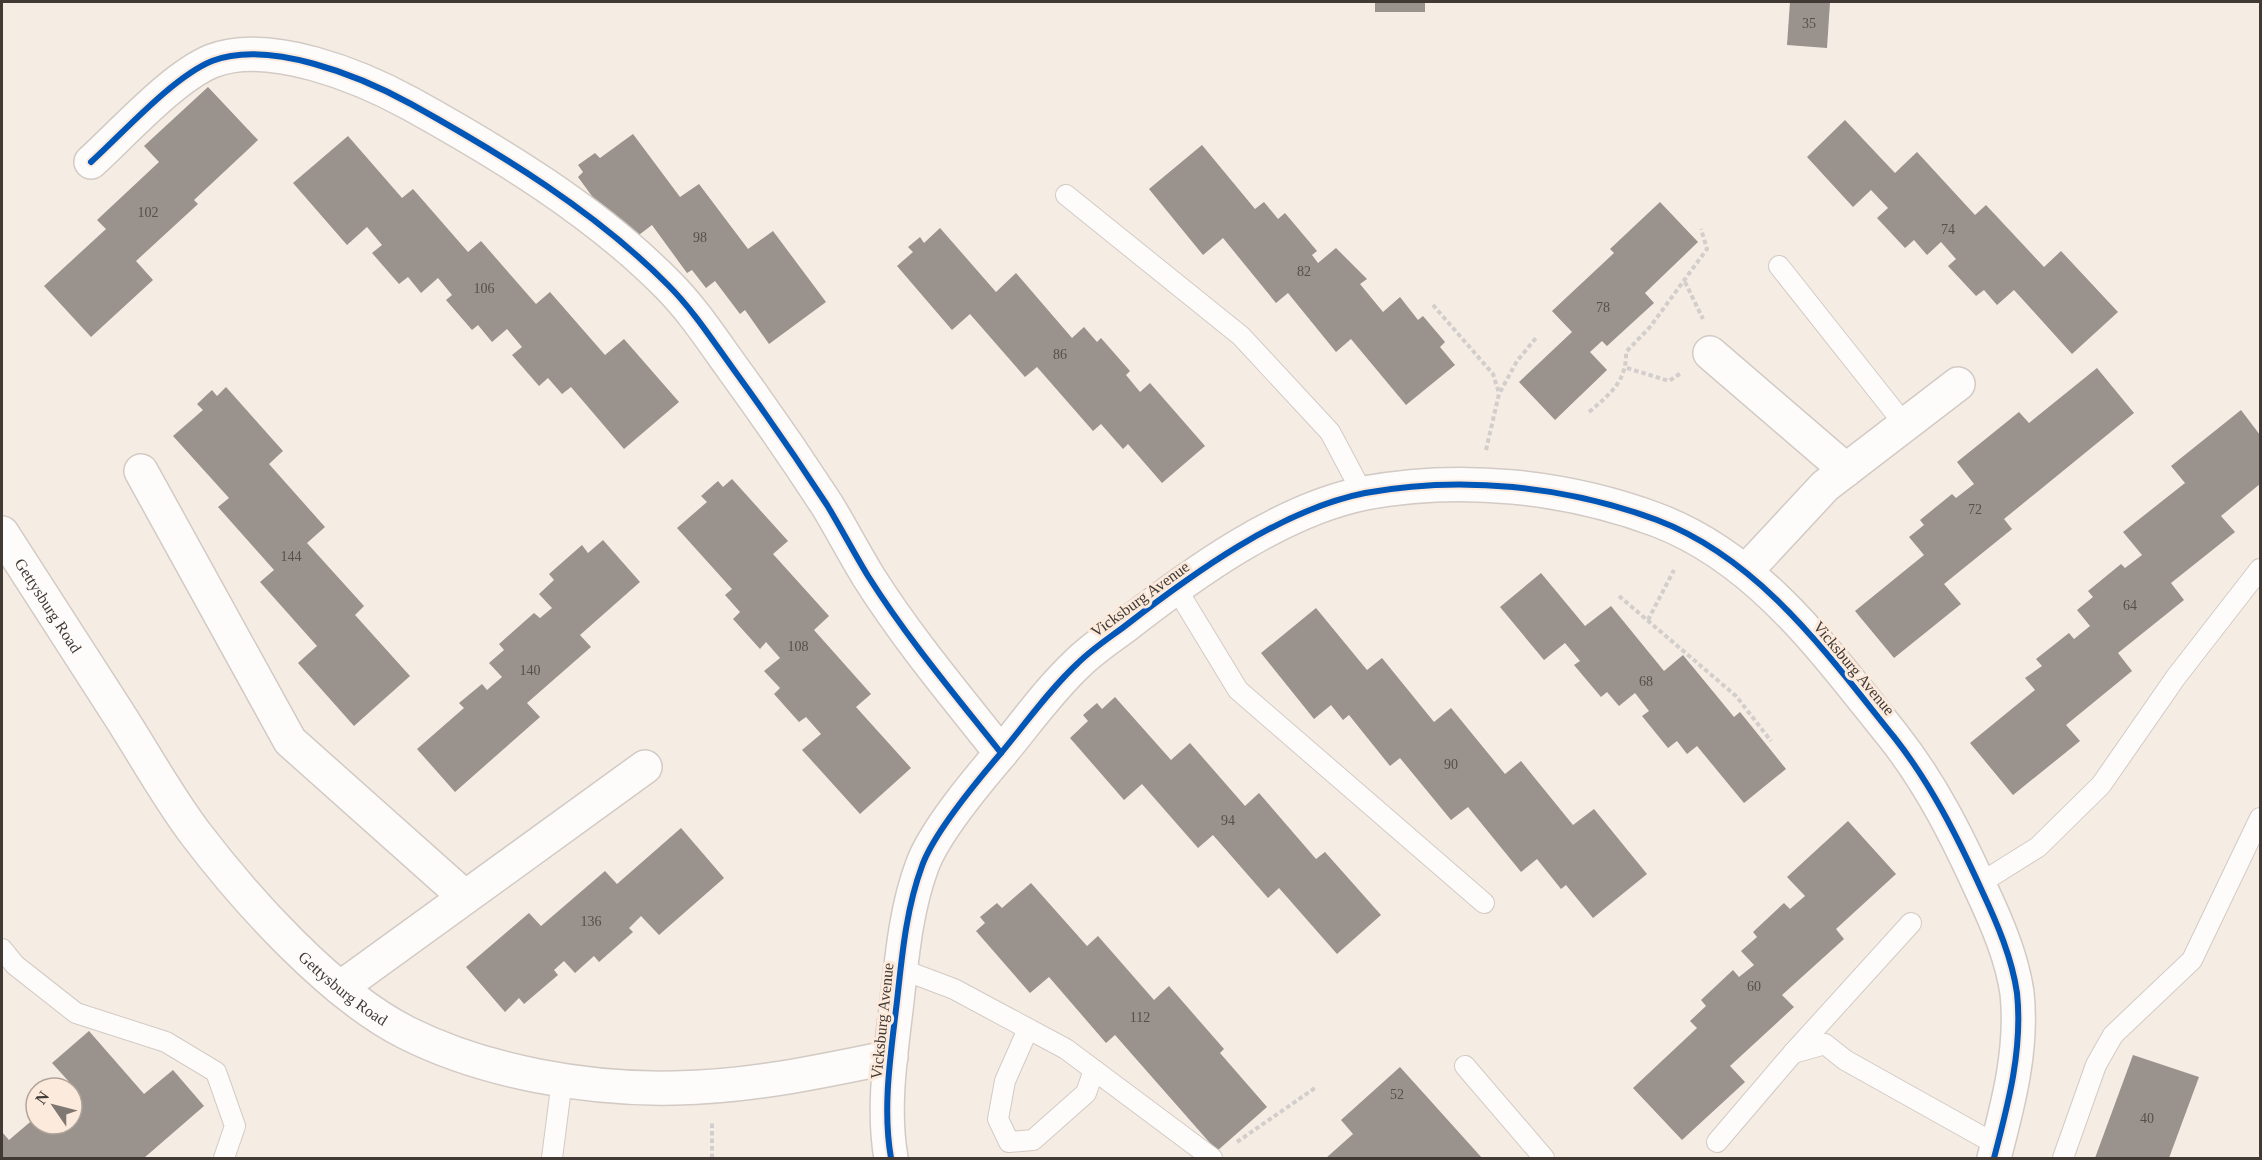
<svg xmlns="http://www.w3.org/2000/svg" width="2262" height="1160" viewBox="0 0 2262 1160" font-family="Georgia,serif">
  <rect width="100%" height="100%" fill="#f5ece4"/>
  <g fill="#99928d">
    <rect x="1375" y="2" width="50" height="10"/>
    <polygon points="1790,2 1830,2 1827,48 1787,45"/>
    <polygon points="208,87 258,140 194,200 198,204 136,261 153,280 91,337 44,286 106,229 97,220 159,162 144,146"/>
    <polygon points="1845,120 1895,173 1917,152 1975,215 1986,205 2044,267 2061,251 2118,312 2072,354 2014,290 1997,305 1984,290 1976,296 1948,266 1956,259 1941,242 1927,255 1914,240 1905,248 1877,218 1888,208 1871,190 1853,207 1807,157"/>
    <polygon points="633,134 680,197 699,184 748,249 773,231 826,302 769,344 745,310 740,314 715,281 706,288 692,270 687,273 652,225 627,244 578,177 583,172 578,165 595,153 600,158"/>
    <polygon points="348,136 402,198 413,189 468,252 481,241 536,304 550,292 605,355 624,339 679,402 624,449 571,387 562,394 548,378 539,386 512,355 522,347 507,329 492,342 478,325 472,330 446,300 452,295 438,278 421,293 408,277 399,284 372,253 382,245 367,227 347,245 293,183"/>
    <polygon points="1202,145 1255,209 1264,202 1278,219 1285,213 1317,251 1312,255 1318,263 1336,248 1367,279 1360,284 1383,312 1400,297 1418,320 1423,316 1445,342 1440,347 1455,365 1406,405 1351,339 1336,352 1288,293 1276,303 1223,238 1203,255 1149,189"/>
    <polygon points="1660,202 1698,242 1645,293 1654,303 1607,346 1602,341 1590,352 1607,370 1555,420 1519,382 1572,332 1552,311 1614,253 1610,249"/>
    <polygon points="940,228 996,292 1016,273 1072,338 1084,327 1097,342 1101,338 1130,371 1126,375 1140,392 1150,383 1205,446 1162,483 1128,444 1123,449 1101,424 1093,431 1037,367 1025,377 970,314 952,330 897,266 913,252 908,247 920,237 924,243"/>
    <polygon points="2097,368 2134,413 2004,519 2012,529 1944,584 1961,604 1894,658 1855,611 1924,555 1909,537 1924,525 1920,520 1952,494 1956,498 1974,484 1957,462 2019,412 2029,423"/>
    <polygon points="226,387 283,451 269,464 325,527 307,543 364,606 355,615 410,676 354,726 298,663 317,646 260,582 274,570 218,507 229,498 173,436 203,410 197,404 212,390 217,396"/>
    <polygon points="2241,410 2260,435 2260,484 2221,516 2235,532 2171,583 2184,600 2118,653 2132,671 2066,725 2080,741 2013,795 1970,743 2035,690 2025,678 2042,666 2036,659 2069,633 2074,639 2090,626 2077,610 2093,597 2088,591 2121,564 2125,568 2142,555 2123,532 2185,483 2171,466"/>
    <polygon points="732,479 788,541 773,554 829,616 814,630 871,694 856,707 911,768 860,814 802,750 821,734 806,717 799,722 774,694 780,688 764,671 780,658 766,642 760,649 733,619 740,612 725,595 732,589 677,528 707,502 701,496 718,481 723,487"/>
    <polygon points="603,540 640,582 580,635 591,647 527,703 540,717 455,792 417,749 464,708 459,703 482,684 487,690 502,677 489,663 504,650 499,644 534,613 540,618 552,608 539,594 554,580 549,574 582,545 588,553"/>
    <polygon points="1541,573 1585,626 1611,606 1664,671 1683,655 1734,717 1740,712 1786,769 1744,803 1697,746 1687,754 1677,741 1668,748 1642,716 1649,711 1635,693 1619,706 1607,692 1601,697 1574,665 1580,661 1565,643 1544,660 1500,607"/>
    <polygon points="1316,608 1367,670 1382,658 1434,722 1451,708 1505,774 1521,761 1573,825 1594,809 1647,874 1593,918 1566,885 1561,889 1537,859 1521,872 1468,807 1451,820 1400,758 1390,766 1349,715 1343,720 1331,705 1314,719 1261,653"/>
    <polygon points="1115,697 1171,760 1190,743 1245,806 1259,793 1316,859 1325,852 1381,915 1337,954 1279,888 1268,898 1213,835 1198,848 1142,784 1124,800 1070,738 1088,721 1083,715 1097,703 1102,709"/>
    <polygon points="1848,821 1896,874 1836,929 1844,939 1782,995 1794,1007 1730,1066 1745,1082 1682,1140 1633,1088 1697,1028 1690,1021 1706,1006 1701,1000 1733,970 1739,977 1754,965 1741,951 1757,937 1753,932 1784,903 1790,909 1805,896 1787,877"/>
    <polygon points="681,828 724,878 659,935 641,916 629,928 633,932 599,962 594,956 575,973 564,961 554,970 558,975 524,1004 519,998 505,1012 466,967 529,913 541,926 605,871 617,884"/>
    <polygon points="1031,883 1087,946 1098,936 1154,1000 1169,986 1224,1049 1220,1053 1267,1107 1217,1151 1115,1035 1106,1043 1049,977 1030,993 976,931 985,923 980,917 997,903 1002,908"/>
    <polygon points="89,1031 144,1094 173,1070 204,1106 144,1158 2,1158 2,1132 9,1140 36,1117 36,1124 72,1124 72,1088 69,1088 72,1085 52,1063"/>
    <polygon points="2133,1055 2199,1077 2169,1158 2095,1158"/>
    <polygon points="1400,1067 1482,1158 1326,1158 1353,1134 1341,1120"/>
  </g>
  <g fill="none" stroke-linecap="round" stroke-linejoin="round">
    <defs>
      <g id="service">
        <polyline points="1066,195 1241,336 1330,432 1363,494"/>
        <polyline points="1779,266 1905,425"/>
        <polyline points="1176,588 1238,690 1484,903"/>
        <polyline points="1979,884 2038,847 2101,785 2176,677 2260,569"/>
        <polyline points="2,949 15,965 76,1013 166,1042 216,1072 235,1126 224,1158"/>
        <polyline points="901,969 954,989 1066,1049 1212,1158"/>
        <polyline points="1028,1029 1005,1081 998,1119 1009,1142 1033,1140 1086,1093 1094,1070"/>
        <polyline points="1793,1053 1911,923"/>
        <polyline points="1465,1066 1544,1158"/>
        <polyline points="1717,1142 1793,1053 1825,1044 1845,1060 1997,1145"/>
        <polyline points="552,1158 562,1080"/>
        <polyline points="2063,1158 2096,1065 2113,1035 2192,960 2260,818"/>
      </g>
      <g id="minor">
        <path d="M 91,162 C 124,132 173,77 212,61 C 269,39 360,76 411,104 C 501,154 595,211 668,285 C 693,310 713,341 734,370 C 766,414 797,459 827,505 C 841,528 854,553 868,576 C 907,638 955,695 1001,753"/>
        <polyline points="1710,353 1846,470"/>
        <polyline points="141,471 290,741 465,897"/>
        <path id="s1" d="M 2,533 C 39,591 77,649 114,707 C 141,748 165,793 195,833 C 246,900 331,995 407,1033 C 485,1072 588,1090 675,1088 C 748,1087 819,1072 891,1057"/>
        <polyline points="1746,571 1825,486 1958,384"/>
        <polyline points="340,988 645,767"/>
        <path d="M 891,1158 C 882,1107 891,1053 897,1001 C 902,956 906,909 922,866 C 934,832 977,781 1001,753 C 1026,723 1050,689 1078,663 C 1092,649 1109,638 1125,626 C 1192,574 1280,510 1365,493 C 1461,475 1566,486 1657,520 C 1760,559 1827,654 1894,737 C 1931,784 1957,836 1982,891 C 1997,923 2012,958 2017,993 C 2023,1049 2008,1105 1994,1158"/>
      </g>
    </defs>
    <use href="#service" stroke="#d2cac4" stroke-width="22"/>
    <use href="#minor" stroke="#d2cac4" stroke-width="36"/>
    <g stroke="#d1cecb" stroke-width="4" stroke-dasharray="4.5 3" stroke-linecap="butt">
      <polyline points="1685,282 1703,319"/>
      <polyline points="1433,305 1493,374 1499,393"/>
      <polyline points="1627,368 1669,381 1681,373"/>
      <path d="M 1589,412 C 1610,394 1627,381 1626,352 L 1650,327 L 1707,249 L 1701,229"/>
      <polyline points="1486,450 1499,394 1517,361 1536,338"/>
      <polyline points="1619,596 1736,696 1771,741"/>
      <polyline points="1648,620 1674,570"/>
      <polyline points="1237,1142 1315,1088"/>
      <polyline points="712,1158 712,1121"/>
    </g>
    <use href="#service" stroke="#fefcfb" stroke-width="20"/>
    <use href="#minor" stroke="#fefcfb" stroke-width="33"/>
    <defs>
      <g id="cycleway">
        <path d="M 91,162 C 124,132 173,77 212,61 C 269,39 360,76 411,104 C 501,154 595,211 668,285 C 693,310 713,341 734,370 C 766,414 797,459 827,505 C 841,528 854,553 868,576 C 907,638 955,695 1001,753"/>
        <path d="M 891,1158 C 882,1107 891,1053 897,1001 C 902,956 906,909 922,866 C 934,832 977,781 1001,753 C 1026,723 1050,689 1078,663 C 1092,649 1109,638 1125,626 C 1192,574 1280,510 1365,493 C 1461,475 1566,486 1657,520 C 1760,559 1827,654 1894,737 C 1931,784 1957,836 1982,891 C 1997,923 2012,958 2017,993 C 2023,1049 2008,1105 1994,1158"/>
      </g>
    </defs>
    <use href="#cycleway" stroke="#fcebdd" stroke-width="10"/>
    <use href="#cycleway" stroke="#0057b8" stroke-width="6"/>
  </g>
  <g text-anchor="middle" dominant-baseline="central" stroke-width="6" stroke-linejoin="round" paint-order="stroke">
    <g font-size="14" fill="#564f4a">
      <text x="1809" y="23">35</text>
      <text x="148" y="212">102</text>
      <text x="1948" y="229">74</text>
      <text x="700" y="237">98</text>
      <text x="1304" y="271">82</text>
      <text x="484" y="288">106</text>
      <text x="1603" y="307">78</text>
      <text x="1060" y="354">86</text>
      <text x="1975" y="509">72</text>
      <text x="291" y="556">144</text>
      <text x="2130" y="605">64</text>
      <text x="798" y="646">108</text>
      <text x="530" y="670">140</text>
      <text x="1646" y="681">68</text>
      <text x="1451" y="764">90</text>
      <text x="1228" y="820">94</text>
      <text x="591" y="921">136</text>
      <text x="1754" y="986">60</text>
      <text x="1140" y="1017">112</text>
      <text x="1397" y="1094">52</text>
      <text x="2147" y="1118">40</text>
    </g>
    <g font-size="16" fill="#403934" stroke="#fcebdd">
      <text transform="translate(1140 599) rotate(-36)">Vicksburg Avenue</text>
      <text stroke="none"><textPath href="#s1" startOffset="86">Gettysburg Road</textPath></text>
      <text transform="translate(1854 668) rotate(50)">Vicksburg Avenue</text>
      <text stroke="none"><textPath href="#s1" startOffset="572">Gettysburg Road</textPath></text>
      <text transform="translate(882 1021) rotate(-84)">Vicksburg Avenue</text>
    </g>
  </g>
  <rect width="2262" height="1160" fill="none" stroke="#403934" stroke-width="6"/>
  <g transform="translate(54 1106) rotate(305)"><circle r="28" fill="#fcebdd" stroke="#b1a499" stroke-width="1.5"/>
  <path d="M0-4.5L10 22L0 15L-10 22Z" fill="#7f7872"/>
  <text y="-9" font-size="16" font-weight="bold" text-anchor="middle" fill="#403934">N</text>
  </g>
</svg>
